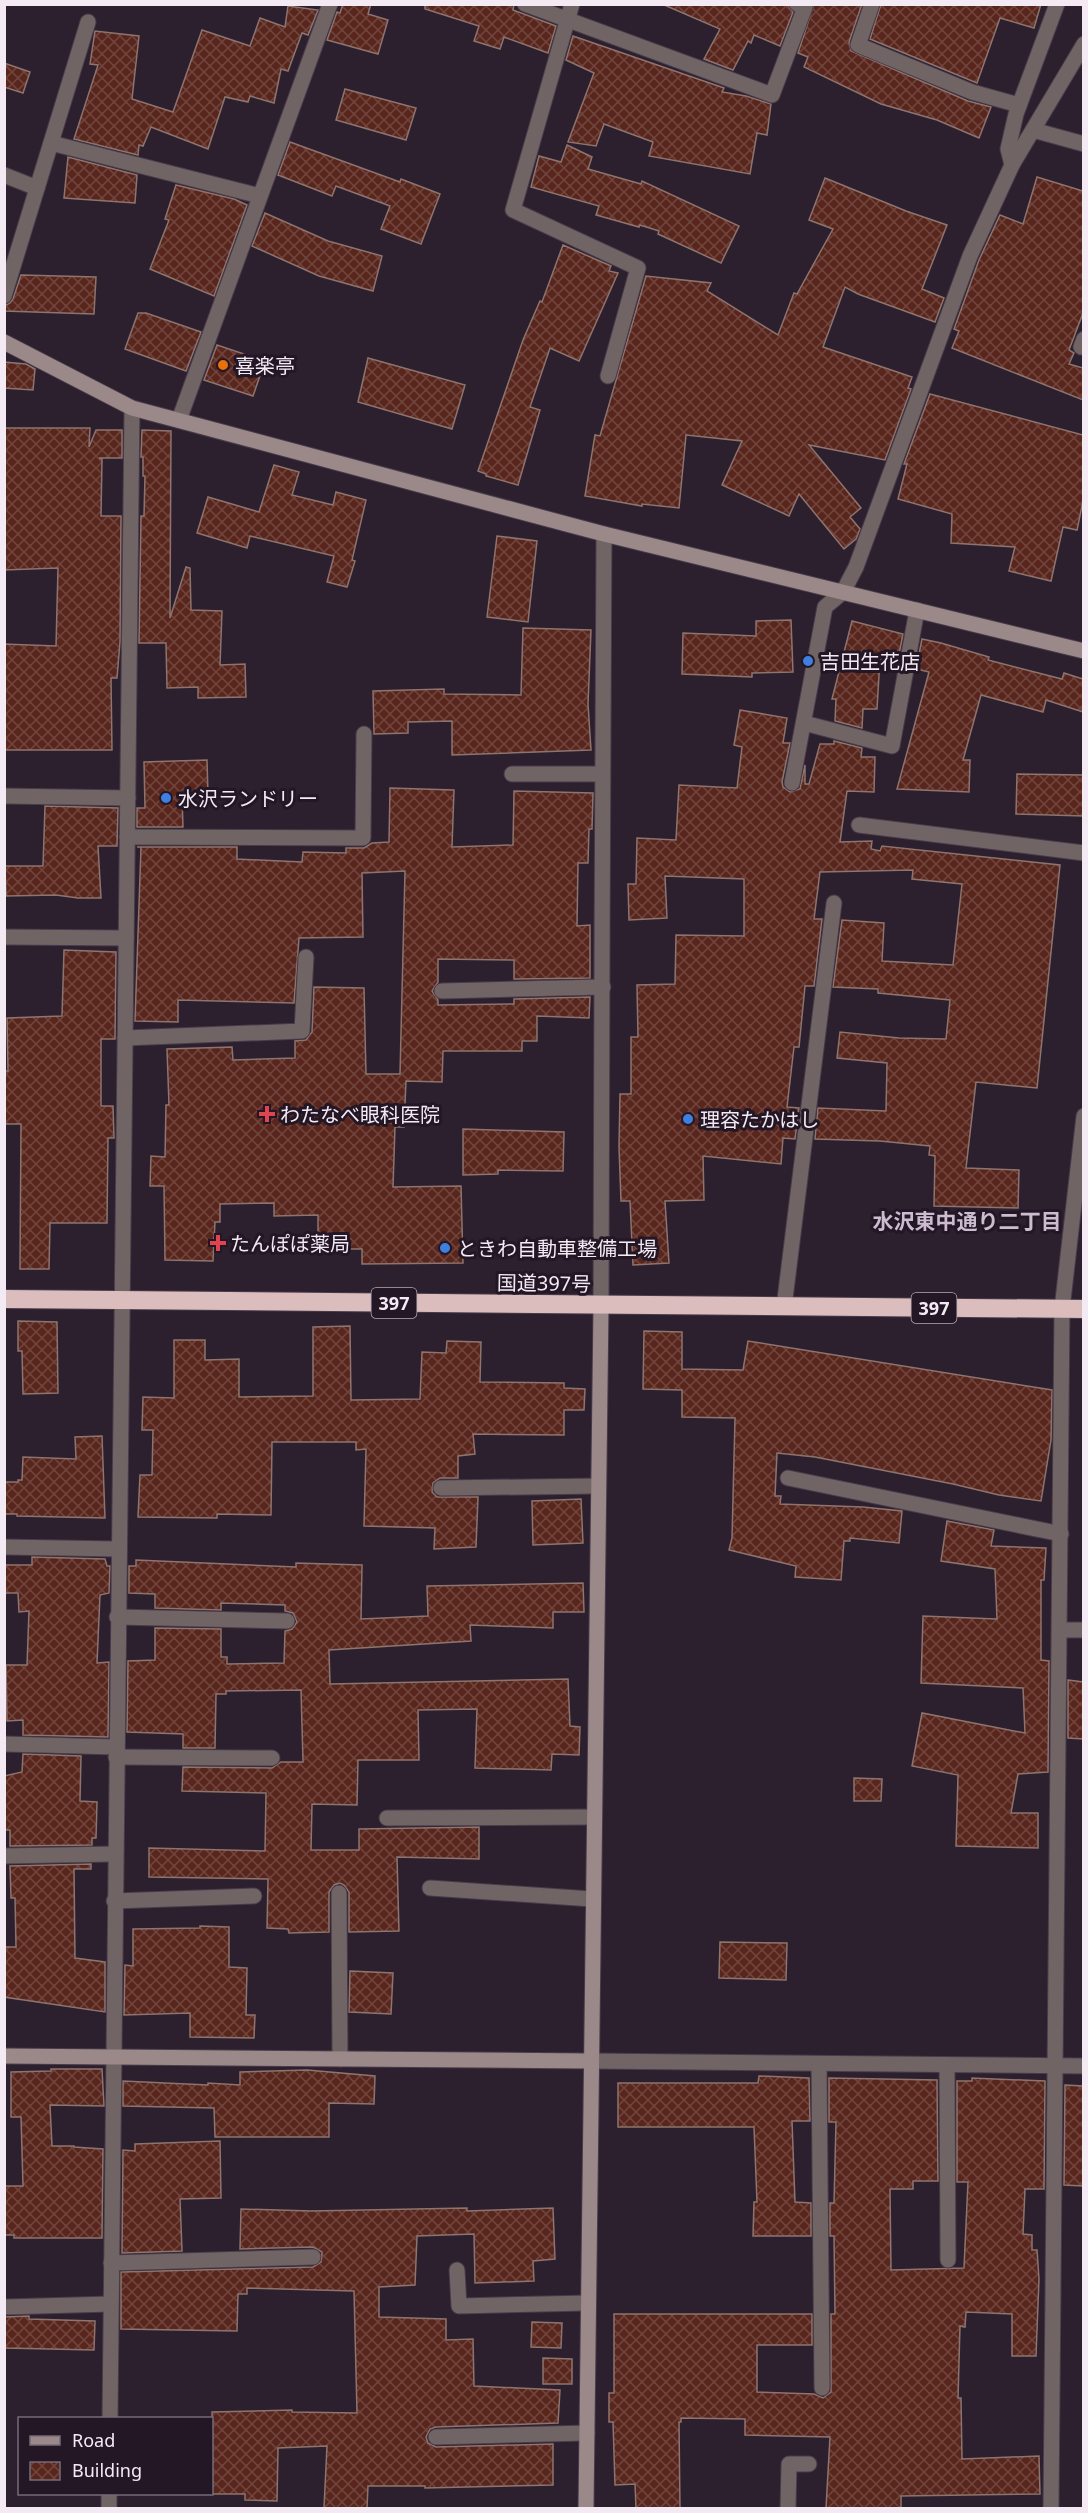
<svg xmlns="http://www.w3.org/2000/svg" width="1088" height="2513" viewBox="0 0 1088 2513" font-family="'Noto Sans','Noto Sans JP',sans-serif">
  <defs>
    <pattern id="building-cross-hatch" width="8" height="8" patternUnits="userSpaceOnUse" patternTransform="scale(1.5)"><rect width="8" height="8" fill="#59261d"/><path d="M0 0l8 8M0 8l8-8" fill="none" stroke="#71463e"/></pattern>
  </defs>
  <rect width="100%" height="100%" fill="#2c1f2e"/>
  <g fill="url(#building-cross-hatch)" stroke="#8e746e" stroke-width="1.5">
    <polygon points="343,4 371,4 368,14 388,20 378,54 327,40 337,12 340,13"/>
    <polygon points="425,4 514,4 513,10 556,26 548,53 504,37 500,49 474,41 479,26 425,9"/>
    <polygon points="662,4 787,4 793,12 780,46 754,35 751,43 748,41 733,70 704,59 720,29"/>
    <polygon points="814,4 862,4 849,42 851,51 968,101 991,107 979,138 937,120 881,104 804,67 808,57 798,53"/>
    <polygon points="881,4 1041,4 1034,28 1000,18 977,83 870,39"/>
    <polygon points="288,6 318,10 308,35 302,33 288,71 281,69 274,103 250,96 248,102 225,97 208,149 151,127 143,146 139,145 138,155 74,139 98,65 90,64 95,31 139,36 132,99 173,112 202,30 250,46 260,18 285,27"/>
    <polygon points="573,36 724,88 722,92 746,96 771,104 767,135 757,133 750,174 649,156 653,142 604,124 596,146 568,142 594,73 566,60"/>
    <polygon points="4,63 30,72 23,93 4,87"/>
    <polygon points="345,89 416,108 406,140 336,120"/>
    <polygon points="290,142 400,182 401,179 440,194 421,244 381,229 390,206 336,186 332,196 278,175"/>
    <polygon points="567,145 592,157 588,169 641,184 642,181 739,226 721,263 658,234 659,231 640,225 639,227 596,215 599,206 531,187 539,156 561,162"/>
    <polygon points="68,157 137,175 135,203 64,198"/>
    <polygon points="1037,177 1083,191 1083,313 1069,350 1074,353 1069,364 1083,368 1083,400 952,348 959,331 954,329 979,260 1000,215 1023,224"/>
    <polygon points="825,178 906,211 947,225 922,289 944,298 935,322 858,294 845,287 823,347 912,377 908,388 911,389 885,460 809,445 861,508 850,517 860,529 856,539 844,549 799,494 789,516 722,485 742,441 686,435 679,508 642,504 642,506 585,496 595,435 600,436 646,276 711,283 707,291 778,335 794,293 797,294 833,229 809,220"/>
    <polygon points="176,185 234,199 247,205 214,296 150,269 169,220 165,219"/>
    <polygon points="265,213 328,241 382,256 373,291 319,276 252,246"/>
    <polygon points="563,245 611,266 609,271 618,273 579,361 550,348 530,407 540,410 518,485 486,476 486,474 478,471 523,340 540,301 542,302"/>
    <polygon points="21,275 96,277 94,314 4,311 4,306 10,303 13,299"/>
    <polygon points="138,313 146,313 201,332 186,371 125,349"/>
    <polygon points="217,345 265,361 253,396 204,380"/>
    <polygon points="368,358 465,385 452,429 358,402"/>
    <polygon points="4,362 26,364 35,369 33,390 4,388"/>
    <polygon points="930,394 1083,435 1083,501 1077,530 1063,527 1051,581 1009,571 1015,547 951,543 952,514 898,499 907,464 904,464"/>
    <polygon points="4,428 90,428 89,447 96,430 122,430 122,458 99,458 102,459 101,516 121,516 120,642 117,678 111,678 112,750 4,750 4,644 56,646 58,568 4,570"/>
    <polygon points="142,430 171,431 170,618 186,567 190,568 191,610 222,611 220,665 245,664 246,697 198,698 198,687 167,688 166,643 139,643 141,516 144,516 145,476 143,476 143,457 141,457"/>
    <polygon points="274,465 299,472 292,495 333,505 336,492 366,500 352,560 355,561 347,587 327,582 334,556 250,536 247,548 197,533 208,497 259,512"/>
    <polygon points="497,536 537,541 528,622 487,617"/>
    <polygon points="791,620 793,672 752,673 752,677 682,674 683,633 756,636 756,621"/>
    <polygon points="852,621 903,634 897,664 880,659 877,709 863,709 862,728 835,721 836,699 832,699"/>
    <polygon points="523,628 591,630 588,704 591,750 452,755 452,721 408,722 408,733 374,734 373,691 444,689 444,694 521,695"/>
    <polygon points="922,639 941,643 989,657 988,660 1062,679 1064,673 1083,679 1083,712 1046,700 1043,712 981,695 963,760 970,760 969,792 897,789 929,672 916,669"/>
    <polygon points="740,710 787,718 783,743 790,743 782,782 783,787 790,792 800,789 805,765 805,784 809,784 820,744 834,744 834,741 862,748 861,757 875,757 874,792 847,791 840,842 872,841 871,849 880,851 882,846 1060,865 1037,1088 976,1082 966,1168 1019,1170 1018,1208 934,1206 935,1156 929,1155 930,1146 880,1141 815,1139 818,1108 886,1111 887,1063 837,1058 840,1032 899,1038 946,1039 950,1000 878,993 878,989 833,987 842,920 884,923 882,961 953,965 962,884 912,879 913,870 820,872 814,919 822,919 814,986 805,986 799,1047 794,1047 787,1107 799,1108 795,1139 783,1138 781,1164 703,1156 704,1200 665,1201 669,1263 633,1265 630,1201 621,1201 619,1147 620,1094 631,1094 631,1037 638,1037 637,985 675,984 676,935 744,936 744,879 665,876 667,918 629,920 628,884 636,884 637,838 676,840 679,785 737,788 742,747 734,745"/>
    <polygon points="207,760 208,794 182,794 183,827 137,827 137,808 145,808 144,762"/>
    <polygon points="1017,774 1083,775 1083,816 1016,814"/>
    <polygon points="390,788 454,790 452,847 513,845 514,791 593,793 592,829 589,829 588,863 578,863 577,926 590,925 590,978 514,979 514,960 438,959 438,982 432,991 438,1000 438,1005 514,1004 514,999 590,997 589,1018 537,1016 537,1041 522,1041 522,1051 443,1051 442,1082 406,1081 404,1127 395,1127 393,1187 461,1186 463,1263 362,1264 362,1249 318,1249 318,1215 274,1216 274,1203 220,1204 220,1222 215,1222 213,1261 165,1260 164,1186 150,1186 151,1156 165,1157 166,1105 169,1105 167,1049 232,1047 233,1060 295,1058 295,1041 306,1040 312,1032 314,987 364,988 366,1074 400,1074 405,871 362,873 363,937 299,938 294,1003 178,1000 178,1022 135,1021 141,847 137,847 237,847 237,859 302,862 303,852 346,853 346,848 364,848 372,843 389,842"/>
    <polygon points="45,806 118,808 117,846 98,846 101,898 78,898 56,895 6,896 5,866 43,866"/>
    <polygon points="64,950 116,952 115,1039 101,1039 101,1106 113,1106 114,1138 108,1138 107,1223 50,1223 49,1269 20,1269 21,1124 4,1124 4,1071 8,1071 7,1018 62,1016"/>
    <polygon points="463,1129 564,1132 563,1171 498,1170 498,1174 463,1175"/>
    <polygon points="18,1321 57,1322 58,1393 23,1394 22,1351 18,1351"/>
    <polygon points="350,1326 351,1400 420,1399 422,1352 446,1353 447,1341 481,1342 480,1382 564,1383 564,1388 585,1389 584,1410 564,1410 564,1435 473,1434 475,1454 458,1456 458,1478 440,1478 433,1483 432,1492 437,1497 478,1497 476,1547 434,1549 435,1528 364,1526 366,1449 356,1450 356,1442 272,1442 271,1515 217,1514 217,1518 138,1517 140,1475 152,1475 153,1430 142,1430 143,1397 174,1398 174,1340 205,1340 205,1360 239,1359 239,1397 313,1396 313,1327"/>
    <polygon points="644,1331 682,1332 682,1369 743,1370 748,1341 1052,1390 1051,1440 1041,1501 999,1495 953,1484 815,1457 777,1453 775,1496 781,1496 780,1504 863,1507 902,1511 899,1543 850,1538 850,1541 844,1541 841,1580 795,1577 796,1566 729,1550 732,1538 735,1418 682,1417 682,1390 643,1389"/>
    <polygon points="102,1436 105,1518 17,1516 17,1514 4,1514 4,1482 18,1482 18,1480 22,1480 23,1457 76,1459 75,1437"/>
    <polygon points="581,1499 583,1543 533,1545 532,1501"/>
    <polygon points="947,1521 994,1530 991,1546 1046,1548 1044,1580 1041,1580 1041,1660 1049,1661 1048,1772 1018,1774 1011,1813 1038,1813 1038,1848 956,1846 958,1775 912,1766 922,1713 1025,1733 1023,1688 921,1683 923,1616 997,1619 995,1569 941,1561"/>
    <polygon points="32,1557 105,1559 107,1566 110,1566 109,1593 100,1595 97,1663 109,1662 108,1737 23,1735 23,1720 7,1721 6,1665 27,1665 29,1611 19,1612 18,1593 4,1593 4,1565 32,1565"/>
    <polygon points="136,1560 296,1567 296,1563 362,1565 361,1619 428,1616 427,1586 583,1583 584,1612 553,1612 553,1628 470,1625 471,1641 329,1650 330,1684 568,1679 570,1726 580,1727 579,1755 552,1754 551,1770 475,1768 477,1709 418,1710 419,1760 358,1760 357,1805 312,1804 311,1850 359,1850 359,1829 479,1827 479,1859 397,1857 399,1931 349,1932 349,1892 344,1885 340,1883 334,1885 329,1892 329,1932 289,1933 288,1929 267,1928 268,1879 149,1877 149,1848 265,1851 266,1793 182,1791 183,1767 272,1768 281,1762 303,1762 301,1690 226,1691 226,1694 216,1694 215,1748 183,1748 183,1734 127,1732 128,1661 155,1660 155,1628 221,1629 221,1657 227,1657 227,1664 284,1663 285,1631 292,1629 297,1622 293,1613 285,1611 285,1605 221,1603 221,1610 155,1608 155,1594 129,1593 129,1566 136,1566"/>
    <polygon points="1068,1680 1083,1682 1083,1739 1068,1738"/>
    <polygon points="23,1754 81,1756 80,1801 97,1802 96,1838 92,1838 92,1845 10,1846 10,1830 4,1830 4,1776 22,1772"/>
    <polygon points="854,1778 882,1779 881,1801 854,1801"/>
    <polygon points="91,1864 91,1869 74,1869 75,1958 105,1962 105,2012 4,1997 4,1947 16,1947 15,1898 11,1898 10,1866"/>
    <polygon points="200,1926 229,1927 229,1967 247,1968 246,2015 255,2015 254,2038 190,2037 190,2013 124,2015 125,1965 133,1966 133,1929 200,1928"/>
    <polygon points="720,1942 787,1943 786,1980 719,1978"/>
    <polygon points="350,1971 393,1973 391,2014 349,2012"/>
    <polygon points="51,2069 102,2069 104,2106 50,2105 52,2146 74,2146 74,2147 103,2149 102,2238 14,2238 14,2235 4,2235 4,2186 23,2186 21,2117 11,2117 11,2072 51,2071"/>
    <polygon points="307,2070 375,2076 374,2104 329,2103 329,2137 215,2137 214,2108 123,2106 123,2081 208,2085 208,2083 240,2085 240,2072"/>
    <polygon points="759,2076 809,2078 810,2121 792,2121 795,2202 811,2203 811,2236 753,2236 754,2202 757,2202 754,2127 618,2127 618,2083 758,2083"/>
    <polygon points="829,2078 937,2080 938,2181 913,2181 913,2189 890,2189 891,2270 964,2268 968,2182 957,2182 957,2081 972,2081 972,2078 1045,2081 1044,2189 1025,2189 1023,2234 1032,2235 1032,2250 1037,2250 1039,2279 1036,2356 1012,2356 1012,2314 966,2312 965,2327 960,2326 958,2398 961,2398 962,2459 1039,2456 1040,2494 901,2496 901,2508 826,2508 830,2437 745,2435 745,2419 681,2418 681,2422 679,2422 680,2508 636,2508 635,2484 615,2485 613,2422 609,2422 609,2393 614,2393 614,2314 812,2314 812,2345 757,2345 757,2392 814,2394 823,2398 831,2392 831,2314 835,2314 834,2236 830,2236 830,2203 834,2203 836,2122 829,2122"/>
    <polygon points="1065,2085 1083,2086 1083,2186 1064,2185"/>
    <polygon points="220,2141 221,2198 180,2199 182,2251 122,2253 123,2150 135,2151 135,2144"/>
    <polygon points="467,2208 467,2211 553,2208 555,2259 533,2261 534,2281 475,2283 474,2234 417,2236 415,2285 379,2287 379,2317 446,2319 446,2340 473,2339 474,2386 560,2390 558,2423 436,2427 430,2429 426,2437 428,2443 436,2447 553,2444 553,2485 425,2488 425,2486 368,2486 367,2508 324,2508 327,2446 278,2448 277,2501 245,2500 245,2494 212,2494 212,2412 292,2410 292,2412 357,2413 354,2291 247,2288 247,2294 238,2294 237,2331 121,2329 121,2272 313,2267 321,2262 322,2252 313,2247 240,2249 241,2209 311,2211"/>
    <polygon points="29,2316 29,2319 95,2321 94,2350 4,2348 4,2317"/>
    <polygon points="532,2322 562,2323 561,2348 531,2347"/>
    <polygon points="543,2358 572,2359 572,2384 543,2384"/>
  </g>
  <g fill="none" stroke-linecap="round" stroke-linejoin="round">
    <defs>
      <g id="street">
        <polyline points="525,4 772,95 805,7 797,4"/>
        <polyline points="572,4 513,210 638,268 608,376"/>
        <polyline points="872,4 858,45 972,92 1019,105"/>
        <polyline points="1033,130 1084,144"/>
        <polyline points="51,143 260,196"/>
        <polyline points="1012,165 1008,149 1016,114 1057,4"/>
        <polyline points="4,175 37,188"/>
        <polyline points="4,296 88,22"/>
        <polyline points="1081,347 1084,339"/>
        <polyline points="179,420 330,4"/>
        <polyline points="804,723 892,746 917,610"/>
        <polyline points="512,774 601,774"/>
        <polyline points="792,783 825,607 843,592 856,567 970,256 1012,165 1084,44"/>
        <polyline points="4,796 128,798"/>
        <polyline points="859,825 1084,853"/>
        <polyline points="127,837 363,838 364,734"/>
        <polyline points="4,937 126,938"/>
        <polyline points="442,991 603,987"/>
        <polyline points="125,1038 302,1031 306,957"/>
        <path d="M 601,1306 C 603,1049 601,791 604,534"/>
        <polyline points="784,1307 834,903"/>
        <polyline points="788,1478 1061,1534"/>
        <polyline points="441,1488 598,1486"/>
        <polyline points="4,1547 118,1549"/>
        <polyline points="117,1617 287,1621"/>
        <polyline points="1060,1630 1084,1630"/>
        <polyline points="4,1744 116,1747"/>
        <polyline points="116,1757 272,1758"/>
        <polyline points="387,1818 594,1817"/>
        <polyline points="4,1856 115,1854"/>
        <polyline points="430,1888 592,1899"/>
        <polyline points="339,1893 340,2059"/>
        <polyline points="114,1901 254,1896"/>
        <polyline points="590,2061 1084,2066"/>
        <polyline points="819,2064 822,2388"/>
        <polyline points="947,2065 948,2260"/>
        <polyline points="111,2263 313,2257"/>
        <polyline points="457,2270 459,2306 588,2303"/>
        <polyline points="4,2307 110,2304"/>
        <polyline points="110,2418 132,408"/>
        <polyline points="436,2437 587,2433"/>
        <polyline points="109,2508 109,2494"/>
        <polyline points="788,2508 789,2464 809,2464"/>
        <polyline points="1051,2508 1062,1309 1084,1116"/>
      </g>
      <g id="secondary">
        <polyline points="4,342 132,408 604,534 1084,651"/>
        <polyline points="4,2056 590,2061"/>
        <polyline points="586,2508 601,1306"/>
      </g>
      <polyline id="highway" points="4,1299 1084,1309"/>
    </defs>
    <use href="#street" stroke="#483b4a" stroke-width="17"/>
    <use href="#secondary" stroke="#483b4a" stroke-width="17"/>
    <use href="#highway" stroke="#483b4a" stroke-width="20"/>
    <use href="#street" stroke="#706464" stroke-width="15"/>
    <use href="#secondary" stroke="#9b8888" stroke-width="15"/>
    <use href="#highway" stroke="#dbbdbe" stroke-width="18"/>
  </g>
  <circle fill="#e8710a" stroke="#231625" stroke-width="2" cx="223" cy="365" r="6"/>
  <g fill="#3f7fe0" stroke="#231625" stroke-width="2">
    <circle cx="808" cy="661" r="6"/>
    <circle cx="166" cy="798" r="6"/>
    <circle cx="688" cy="1119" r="6"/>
    <circle cx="445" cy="1248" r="6"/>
  </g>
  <g fill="#e0444e" stroke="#231625" stroke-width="2">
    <path d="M264 1105h6v6h6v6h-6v6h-6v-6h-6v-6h6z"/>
    <path d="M215 1234h6v6h6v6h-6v6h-6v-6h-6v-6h6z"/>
  </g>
  <g text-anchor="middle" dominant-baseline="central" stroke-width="6" stroke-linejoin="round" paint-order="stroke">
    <g fill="#231625" stroke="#b5aab6" stroke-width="1.5">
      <rect x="371.5" y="1288" width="45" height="30" rx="4.5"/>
      <rect x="911.5" y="1293" width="45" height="30" rx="4.5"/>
    </g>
    <g font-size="18" font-weight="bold" fill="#f3eaf4">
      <text x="394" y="1303">397</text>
      <text x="934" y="1308">397</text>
    </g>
    <g font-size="20" fill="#f3eaf4" stroke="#231625" text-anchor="start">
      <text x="235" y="365">喜楽亭</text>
      <text x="820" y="661">吉田生花店</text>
      <text x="178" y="798">水沢ランドリー</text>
      <text x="280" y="1114">わたなべ眼科医院</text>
      <text x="700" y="1119">理容たかはし</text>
      <text x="230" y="1243">たんぽぽ薬局</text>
      <text x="457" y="1248">ときわ自動車整備工場</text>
    </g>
    <g font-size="20" fill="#f3eaf4" stroke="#231625">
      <text transform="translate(544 1283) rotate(1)">国道397号</text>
    </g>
    <g font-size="21" font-weight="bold" fill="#cdbbcf" stroke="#231625">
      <text x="967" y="1221">水沢東中通り二丁目</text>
    </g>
  </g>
  <rect width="1088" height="2513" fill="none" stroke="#f3eaf4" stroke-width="12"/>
  <rect x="18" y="2417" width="195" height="78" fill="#231625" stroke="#766b78" stroke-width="1.5"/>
  <rect x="30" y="2436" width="30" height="9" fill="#9b8888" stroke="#766b78" stroke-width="1.5"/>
  <text x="72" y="2447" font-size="18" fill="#f3eaf4">Road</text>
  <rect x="30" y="2462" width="30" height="18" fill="url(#building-cross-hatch)" stroke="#766b78" stroke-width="1.5"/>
  <text x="72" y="2477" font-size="18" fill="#f3eaf4">Building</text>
</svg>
